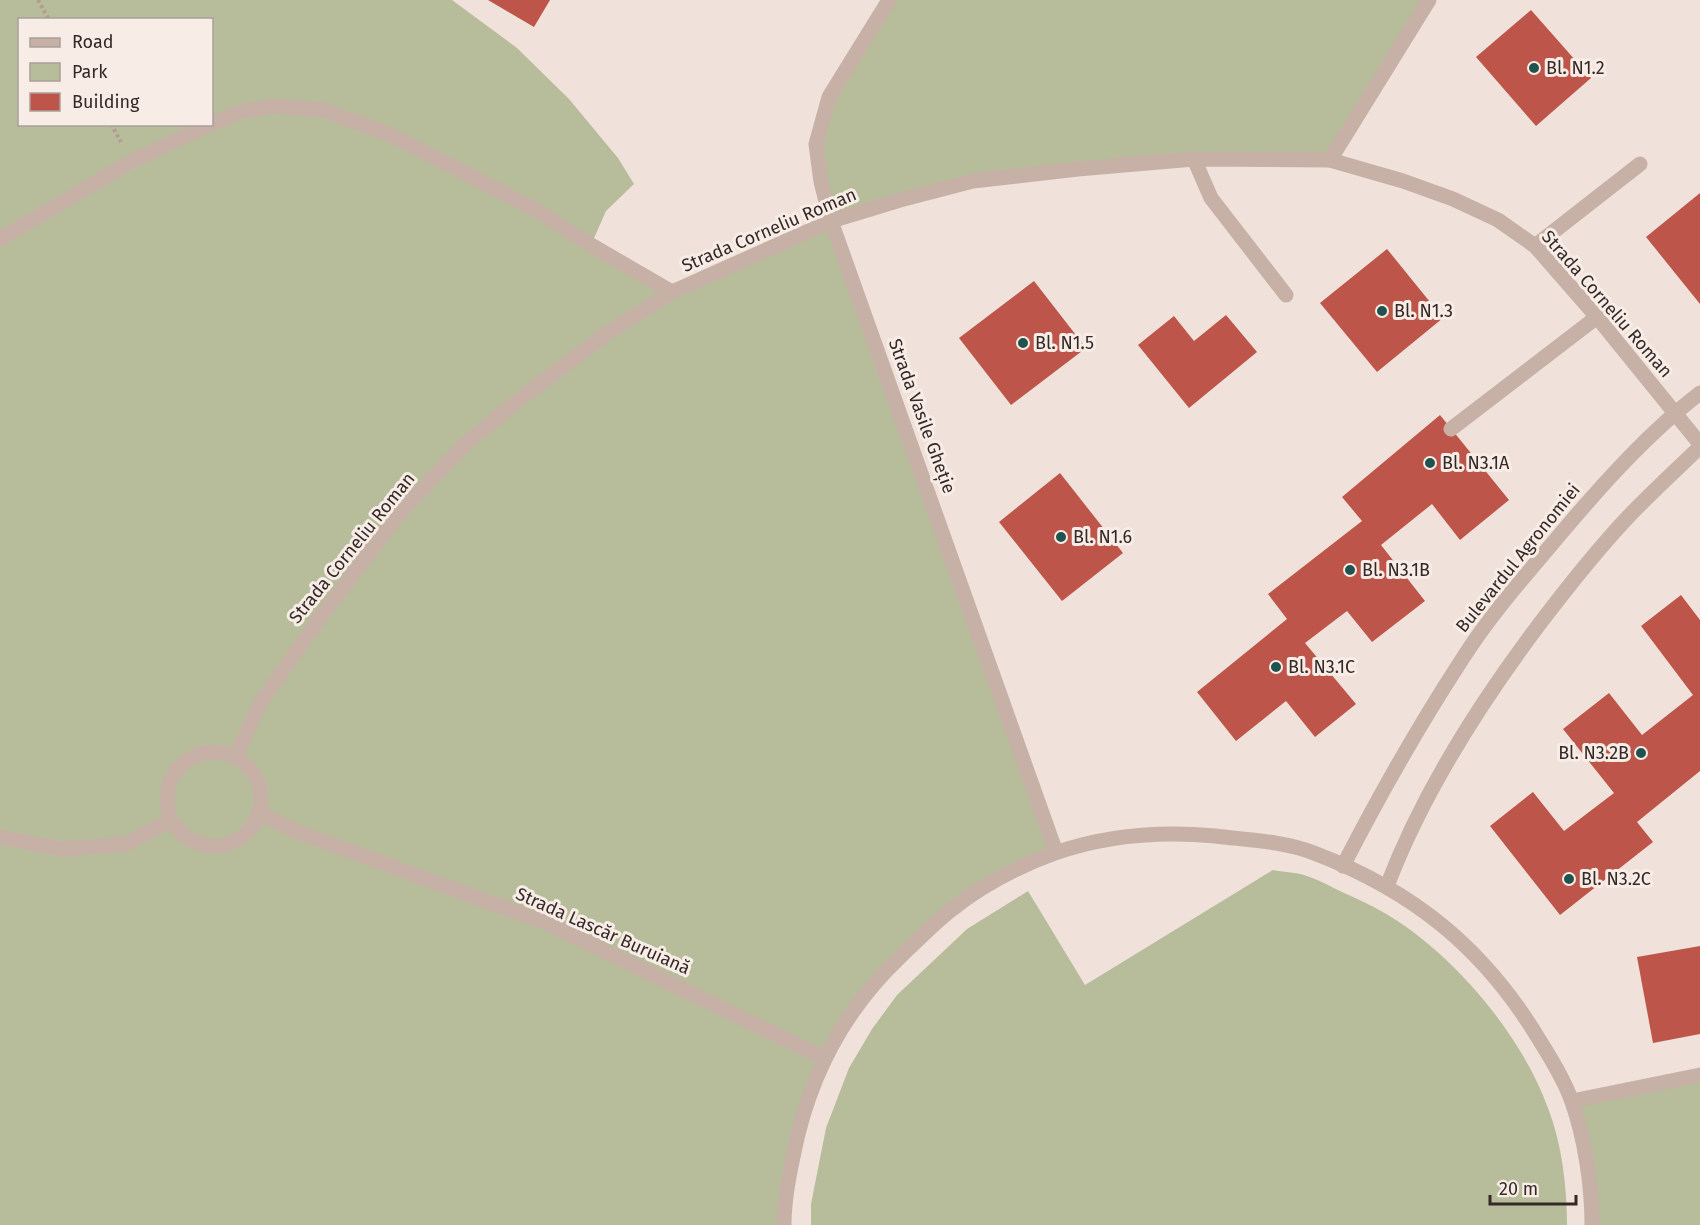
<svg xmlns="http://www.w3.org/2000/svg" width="1700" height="1225" viewBox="0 0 1700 1225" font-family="'Fira Sans',sans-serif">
  <rect width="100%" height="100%" fill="#f0e2da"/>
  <g fill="#b7bd9b">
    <polygon points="0,0 452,0 517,48 569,99 618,158 634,184 606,211 591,245 672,292 831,221 816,144 829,97 889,0 1429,0 1330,160 1194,159 973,181 832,222 1056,852 996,881 875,981 807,1100 784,1225 0,1225 0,244 212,124 212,20 20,20 20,124 211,124 0,239"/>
    <path d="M 1273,870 C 1283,872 1294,872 1304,875 C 1317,879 1330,886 1342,892 C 1363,901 1383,911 1402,924 C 1463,966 1523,1039 1548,1108 C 1562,1144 1567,1187 1567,1225 L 811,1225 L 811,1204 L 826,1128 L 849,1068 L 872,1029 L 897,995 L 967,929 L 1028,891 L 1085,985 Z"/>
    <polygon points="1700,1075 1700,1225 1592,1225 1572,1101"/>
  </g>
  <g fill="#be554a">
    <polygon points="488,0 550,0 534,27"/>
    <polygon points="1531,10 1591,78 1536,126 1476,57"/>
    <polygon points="1700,193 1700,304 1646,237"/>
    <polygon points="1387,249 1443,318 1377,372 1320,303"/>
    <polygon points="1034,281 1086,348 1011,405 959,338"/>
    <polygon points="1226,315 1257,352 1189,408 1138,345 1174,316 1194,341"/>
    <polygon points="1440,415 1509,500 1460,540 1432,504 1381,545 1425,601 1372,642 1347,611 1305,643 1356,704 1315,737 1286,701 1236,741 1197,692 1287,619 1268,594 1362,521 1342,497"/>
    <polygon points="1060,473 1123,553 1062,601 999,522"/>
    <polygon points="1681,595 1700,620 1700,771 1637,822 1653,842 1560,915 1490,826 1533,792 1564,831 1614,793 1563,729 1609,693 1642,735 1693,695 1641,626"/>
    <polygon points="1700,946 1700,1034 1653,1043 1637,957"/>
  </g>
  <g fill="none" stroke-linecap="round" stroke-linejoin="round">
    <g stroke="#b29b91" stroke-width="4" stroke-dasharray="3 3" stroke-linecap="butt">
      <polyline points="38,0 49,20"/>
      <polyline points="111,124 121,142"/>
    </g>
    <g stroke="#c7b1a7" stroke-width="15">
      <polyline points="889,0 829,97 816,144 821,182 831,221 1056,852"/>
      <polyline points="212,124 239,112 273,106 324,110 393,136 536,210 591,245 672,292"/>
      <polyline points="1194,159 1211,198 1286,295"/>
      <polyline points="1330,160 1429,0"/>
      <polyline points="0,239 132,161 211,124"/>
      <polyline points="1535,246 1640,164"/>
      <polyline points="1451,429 1597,317"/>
      <circle cx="214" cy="799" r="47"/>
      <polyline points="235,757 261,702 319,619 398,515 464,445 516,402 606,334 672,292 831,221 900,200 973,181 1078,169 1194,159 1330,160 1403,181 1453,199 1498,220 1535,246 1597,317 1700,444"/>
      <polyline points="259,813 298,832 549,924 824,1058"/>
      <polyline points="0,837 61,849 126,844 171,820"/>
      <path d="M 1343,866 C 1379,796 1418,727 1461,661 C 1492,612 1531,569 1568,525 C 1608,478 1651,431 1700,393"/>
      <path d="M 1387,886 C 1423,792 1478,706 1538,626 C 1566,589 1596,551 1628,517 C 1651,493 1676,470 1700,447"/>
      <polyline points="1572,1101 1700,1075"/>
      <path d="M 784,1225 C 784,1202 788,1180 793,1157 C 808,1078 842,1012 900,957 C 917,941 933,924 951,910 C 981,886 1019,866 1055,853 C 1107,835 1161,831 1215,836 C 1248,840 1283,841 1314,853 C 1414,891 1485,949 1540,1041 C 1552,1060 1565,1081 1572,1102 C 1585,1139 1592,1186 1592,1225"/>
    </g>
  </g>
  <g fill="#20524e" stroke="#f8ede6" stroke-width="2">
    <circle cx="1534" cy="68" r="6"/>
    <circle cx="1382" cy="311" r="6"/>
    <circle cx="1023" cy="343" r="6"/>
    <circle cx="1430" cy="463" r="6"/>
    <circle cx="1061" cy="537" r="6"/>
    <circle cx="1350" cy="570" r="6"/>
    <circle cx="1276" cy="667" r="6"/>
    <circle cx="1641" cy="753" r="6"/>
    <circle cx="1569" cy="879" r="6"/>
  </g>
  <g text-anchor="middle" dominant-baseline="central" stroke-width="6" stroke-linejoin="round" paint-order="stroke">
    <g font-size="18" fill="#342927" stroke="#f8ede6" text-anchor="start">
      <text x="1546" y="68">Bl. N1.2</text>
      <text x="1394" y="311">Bl. N1.3</text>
      <text x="1035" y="343">Bl. N1.5</text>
      <text x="1442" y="463">Bl. N3.1A</text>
      <text x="1073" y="537">Bl. N1.6</text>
      <text x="1362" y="570">Bl. N3.1B</text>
      <text x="1288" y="667">Bl. N3.1C</text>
      <text x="1629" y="753" text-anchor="end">Bl. N3.2B</text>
      <text x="1581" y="879">Bl. N3.2C</text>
    </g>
    <g font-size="18" fill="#342927" stroke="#f8ede6">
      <text transform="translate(769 230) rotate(-23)">Strada Corneliu Roman</text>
      <text transform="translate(1607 304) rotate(49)">Strada Corneliu Roman</text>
      <text transform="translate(922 416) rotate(70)">Strada Vasile Gheție</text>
      <text transform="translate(352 548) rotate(-51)">Strada Corneliu Roman</text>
      <text transform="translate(1518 558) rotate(-51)">Bulevardul Agronomiei</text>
      <text transform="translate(603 931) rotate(24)">Strada Lascăr Buruiană</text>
    </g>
  </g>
  <rect x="18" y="18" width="195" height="108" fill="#f8ede6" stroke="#aa9f9a" stroke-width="1.5"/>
  <rect x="30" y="38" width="30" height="9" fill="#c7b1a7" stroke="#aa9f9a" stroke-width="1.5"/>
  <text x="72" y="48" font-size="18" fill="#342927">Road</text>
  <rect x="30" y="63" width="30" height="18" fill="#b7bd9b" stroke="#aa9f9a" stroke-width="1.5"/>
  <text x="72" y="78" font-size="18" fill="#342927">Park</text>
  <rect x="30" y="93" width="30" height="18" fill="#be554a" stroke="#aa9f9a" stroke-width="1.5"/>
  <text x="72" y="108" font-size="18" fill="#342927">Building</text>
  <path d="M1490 1195v9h86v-9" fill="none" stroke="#342927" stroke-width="3"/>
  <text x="1499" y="1195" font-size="18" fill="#342927" stroke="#f8ede6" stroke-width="4.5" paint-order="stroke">20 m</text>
</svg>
